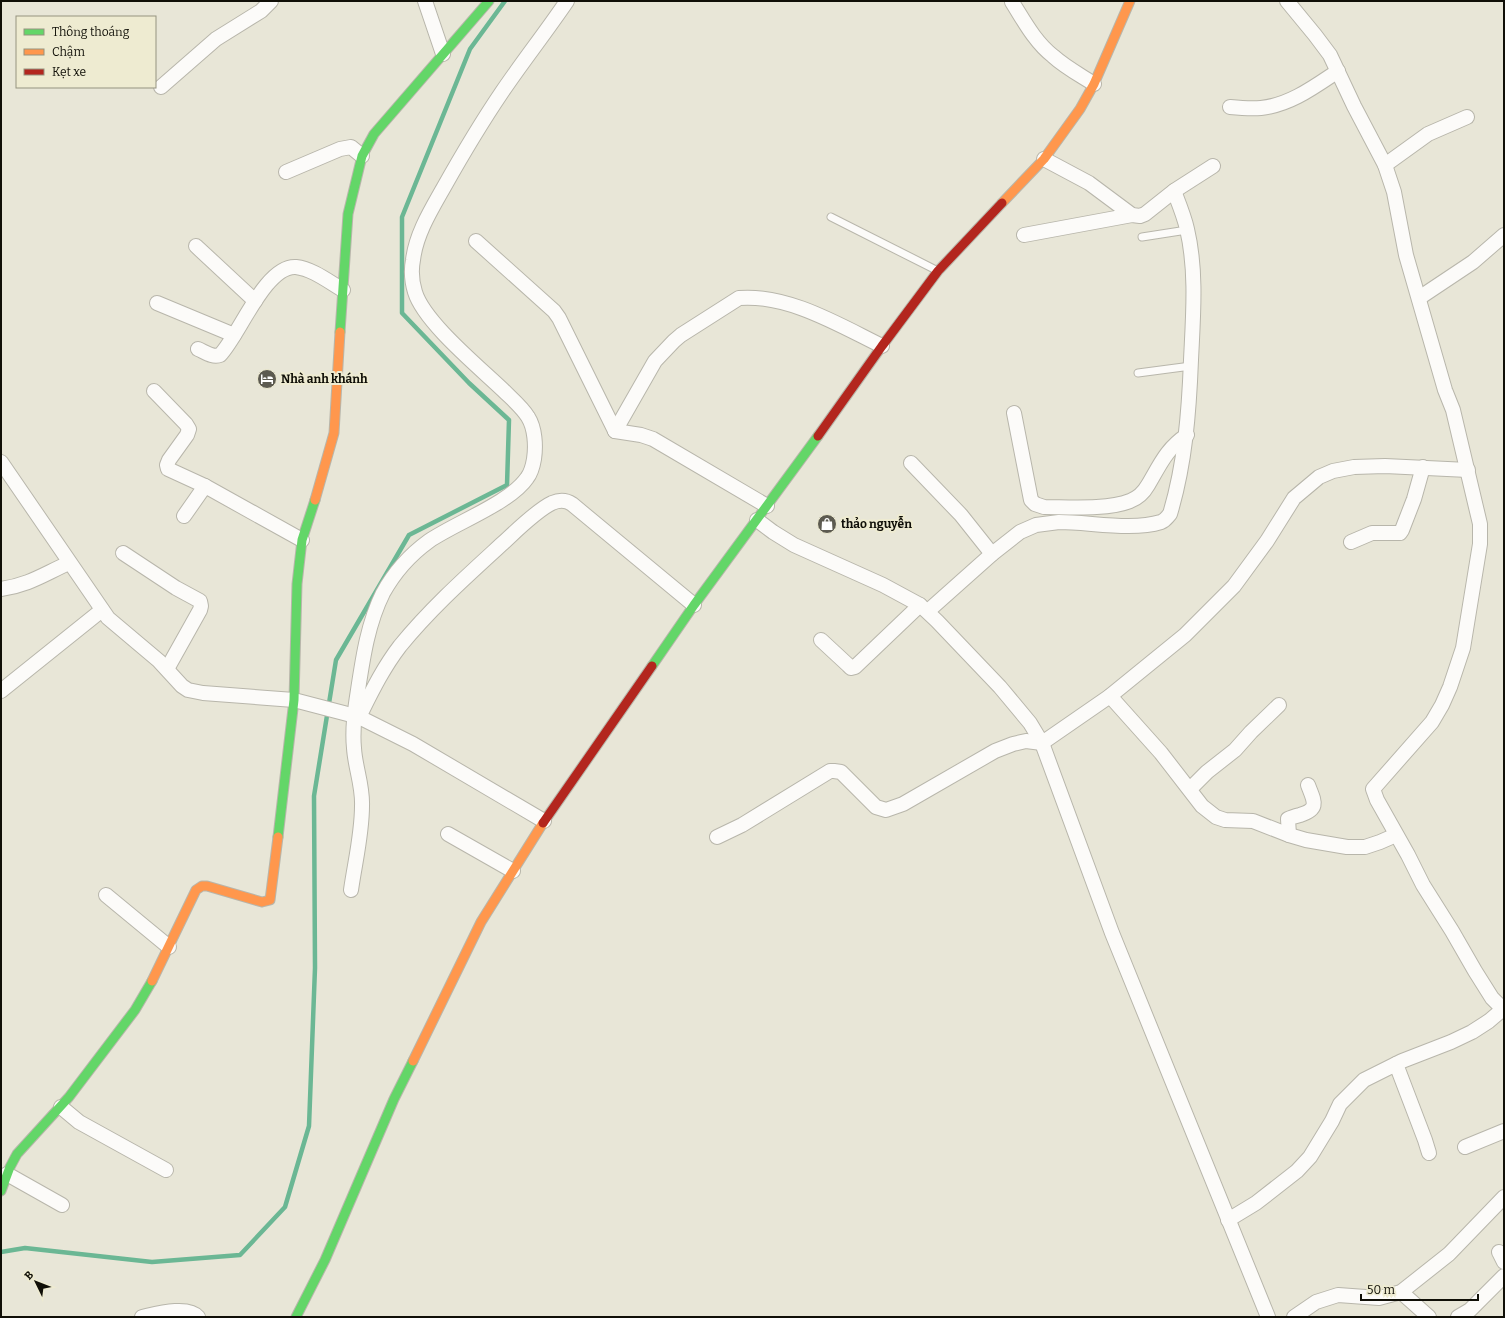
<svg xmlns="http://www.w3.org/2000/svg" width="1505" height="1318" viewBox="0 0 1505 1318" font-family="Bitter,serif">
  <rect width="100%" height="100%" fill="#e8e6d7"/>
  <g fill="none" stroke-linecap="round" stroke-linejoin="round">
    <polyline stroke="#6bb794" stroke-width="4.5" points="1,1252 25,1248 152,1262 240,1255 285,1207 309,1126 315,968 314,796 336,660 409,535 507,485 509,420 469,383 402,313 402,217 470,49 505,1"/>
    <defs>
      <g id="lane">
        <polyline points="831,217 936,270"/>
        <polyline points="1142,237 1187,230"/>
        <polyline points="1138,373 1191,366"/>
      </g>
      <g id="street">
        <polyline points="425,1 443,54"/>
        <polyline points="1287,1 1315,35 1330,55 1354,106 1385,165 1394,192 1406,255 1445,390 1453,410 1480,524 1480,544 1463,648 1450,687 1442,705 1432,722 1373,789 1377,800 1408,855 1423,885 1452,931 1475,971 1492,998 1504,1010"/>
        <path d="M 1012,2 C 1024,21 1035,42 1053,56 C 1065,67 1080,75 1094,84"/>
        <polyline points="161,87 216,39 261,11 271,1"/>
        <path d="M 1230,107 C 1240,108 1250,109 1261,108 C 1290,105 1314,87 1338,71"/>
        <polyline points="1044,159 1089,183 1132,215 1140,216 1145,214 1174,191 1213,166"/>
        <polyline points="1385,165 1428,134 1467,117"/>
        <polyline points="286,172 340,149 351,147 362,156"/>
        <polyline points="1024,235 1132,215"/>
        <polyline points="476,241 554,311 559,318 615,431"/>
        <polyline points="196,246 255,301"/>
        <polyline points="1419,298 1473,262 1504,235"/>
        <polyline points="157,303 234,335"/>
        <path d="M 198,349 C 205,352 213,358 220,355 C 239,336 265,265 296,267 C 313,269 329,282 343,290"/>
        <polyline points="154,391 186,424 189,429 187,435 169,460 167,465 168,469 205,486 302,540"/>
        <path d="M 1014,413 L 1031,500 L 1035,504 L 1044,507 C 1068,507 1108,510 1130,501 C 1138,498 1144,492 1148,485 C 1160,465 1166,449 1187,435"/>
        <path d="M 615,431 L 655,361 L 674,341 L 681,335 L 739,298 C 788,294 839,325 882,346"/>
        <polyline points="615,431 641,435 653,439 767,506"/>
        <polyline points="1,462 108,618 159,661 182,686 188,690 203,693 294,700 359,717 413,744 544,821"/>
        <polyline points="911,463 961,515 992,554"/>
        <polyline points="184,516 205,486"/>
        <polyline points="757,520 773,532 794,545 883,585 920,605 937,621 1000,687 1030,723 1042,743 1112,933 1268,1317"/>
        <polyline points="1351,542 1372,533 1400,533 1402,530 1414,499 1423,467"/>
        <polyline points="123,553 176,588 200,601 201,606 200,610 167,669"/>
        <path d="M 1,589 C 29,585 44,574 69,563"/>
        <path d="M 928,611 L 992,554 L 1020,532 L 1036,525 L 1059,522 C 1090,522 1132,531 1161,522 C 1166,520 1167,517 1170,514 C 1185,464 1189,412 1191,360 C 1193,317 1197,271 1187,229 C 1184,216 1179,204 1174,191"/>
        <polyline points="821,640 848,665 851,668 855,667 920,605"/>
        <polyline points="1,691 102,610"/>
        <polyline points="1110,696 1161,753 1202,806 1216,817 1225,820 1253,821 1289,835 1306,840 1347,847 1365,847 1380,842 1396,835"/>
        <path d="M 359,717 C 371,693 383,668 400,646 C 431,608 467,576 503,543 C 516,531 537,510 552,503 C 559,500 566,500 572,504 L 694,605"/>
        <polyline points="1190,789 1207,772 1235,750 1251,732 1279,705"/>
        <polyline points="448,834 513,871"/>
        <path d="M 1289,835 L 1288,819 C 1292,817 1296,816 1300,815 C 1320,809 1314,801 1308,785"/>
        <polyline points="717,837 742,825 830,771 834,771 841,772 876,807 886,810 903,804 995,751 1013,744 1026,741 1042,743 1110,696 1185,635 1234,586 1267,541 1294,498 1319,477 1333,471 1354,467 1385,466 1468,470"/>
        <path d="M 351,890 C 355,862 362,834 362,806 C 363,786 355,767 354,748 C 352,729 355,709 358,690 C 363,657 368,623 383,593 C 394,573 411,554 429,541 C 455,523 510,503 527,478 C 531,473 533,465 534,459 C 536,446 535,428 528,417 C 522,407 511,398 503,390 C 479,367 424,322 415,292 C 412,282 411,270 413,260 C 416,234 431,210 444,187 C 462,155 481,123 502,92 C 523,61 546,32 567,1"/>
        <polyline points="106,895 169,947"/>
        <polyline points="1396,1064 1425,1140 1429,1153"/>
        <polyline points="61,1107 79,1122 166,1170"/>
        <polyline points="1465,1147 1504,1131"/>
        <polyline points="7,1174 62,1205"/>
        <polyline points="1228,1220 1256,1203 1297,1171 1310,1157 1332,1121 1340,1104 1364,1080 1402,1061 1451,1042 1472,1032 1489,1021 1503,1009"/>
        <polyline points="1499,1252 1504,1262"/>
        <polyline points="1401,1292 1429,1317"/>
        <path d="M 142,1317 C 156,1314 188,1305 198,1317"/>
        <polyline points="1294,1317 1316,1302 1338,1295 1379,1298 1401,1292 1449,1254 1504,1197"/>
        <polyline points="1458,1317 1470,1310 1504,1276"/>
      </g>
      <g id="fast">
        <polyline points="340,332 348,214 362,156 374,134 489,1"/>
        <polyline points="652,666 694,605 818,436"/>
        <polyline points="278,837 294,700 297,584 302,540 315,500"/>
        <polyline points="1,1191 10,1167 17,1154 69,1097 135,1010 152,981"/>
        <polyline points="296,1317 325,1260 394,1099 413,1061"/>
      </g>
      <g id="slow">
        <polyline points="1002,203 1044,159 1080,109 1094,84 1130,1"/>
        <polyline points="315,500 334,433 340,332"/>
        <polyline points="152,981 196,890 202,886 207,886 262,902 270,900 278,837"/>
        <polyline points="413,1061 481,922 543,823"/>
      </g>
      <g id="jam">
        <polyline points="818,436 882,346 938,271 1002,203"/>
        <polyline points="543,823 652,666"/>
      </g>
    </defs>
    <use href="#lane" stroke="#b8b6ab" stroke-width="9"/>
    <use href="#street" stroke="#b8b6ab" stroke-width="16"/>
    <use href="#fast" stroke="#b8b6ab" stroke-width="11"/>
    <use href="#slow" stroke="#b8b6ab" stroke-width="11"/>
    <use href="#jam" stroke="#b8b6ab" stroke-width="11"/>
    <use href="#lane" stroke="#fcfbf9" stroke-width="7"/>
    <use href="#street" stroke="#fcfbf9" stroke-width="14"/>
    <use href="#fast" stroke="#63d668" stroke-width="9"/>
    <use href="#slow" stroke="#ff974d" stroke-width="9"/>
    <use href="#jam" stroke="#b3261e" stroke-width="9"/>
  </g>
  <defs>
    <symbol id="hotel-disc" viewBox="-11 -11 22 22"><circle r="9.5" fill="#5c5a50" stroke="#eeebd1"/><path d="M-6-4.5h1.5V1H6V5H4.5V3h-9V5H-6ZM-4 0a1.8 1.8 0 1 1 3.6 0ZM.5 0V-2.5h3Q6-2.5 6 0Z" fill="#fff"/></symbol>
    <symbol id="shop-disc" viewBox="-11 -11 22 22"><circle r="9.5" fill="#5c5a50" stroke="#eeebd1"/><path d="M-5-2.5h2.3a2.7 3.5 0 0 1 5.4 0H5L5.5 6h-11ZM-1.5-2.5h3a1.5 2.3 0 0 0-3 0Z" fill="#fff"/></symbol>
  </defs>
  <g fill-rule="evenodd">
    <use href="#hotel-disc" x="256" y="368" width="22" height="22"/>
    <use href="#shop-disc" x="816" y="513" width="22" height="22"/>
  </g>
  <g text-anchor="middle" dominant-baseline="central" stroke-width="4" stroke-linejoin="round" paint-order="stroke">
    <g font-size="12" font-weight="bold" fill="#100f07" stroke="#eeebd1" text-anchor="start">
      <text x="281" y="379">Nhà anh khánh</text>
      <text x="841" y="524">thảo nguyễn</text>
    </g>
  </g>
  <rect width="1505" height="1318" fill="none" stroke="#100f07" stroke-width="4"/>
  <rect x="16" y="16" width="140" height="72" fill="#eeebd1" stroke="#959380"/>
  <rect x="24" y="29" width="20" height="6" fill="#63d668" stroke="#959380"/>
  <text x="52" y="36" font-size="12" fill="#100f07">Thông thoáng</text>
  <rect x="24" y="49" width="20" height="6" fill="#ff974d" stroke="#959380"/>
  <text x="52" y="56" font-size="12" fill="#100f07">Chậm</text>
  <rect x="24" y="69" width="20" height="6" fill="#b3261e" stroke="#959380"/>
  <text x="52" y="76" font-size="12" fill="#100f07">Kẹt xe</text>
  <g transform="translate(36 1282) rotate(313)" stroke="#eeebd1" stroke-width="3" paint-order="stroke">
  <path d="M0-3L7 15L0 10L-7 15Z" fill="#100f07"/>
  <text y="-6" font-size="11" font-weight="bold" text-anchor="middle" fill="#100f07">B</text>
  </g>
  <path d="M1361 1294v6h117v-6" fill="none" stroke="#100f07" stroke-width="2"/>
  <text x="1367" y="1294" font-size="12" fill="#100f07" stroke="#eeebd1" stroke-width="3" paint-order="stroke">50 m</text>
</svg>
